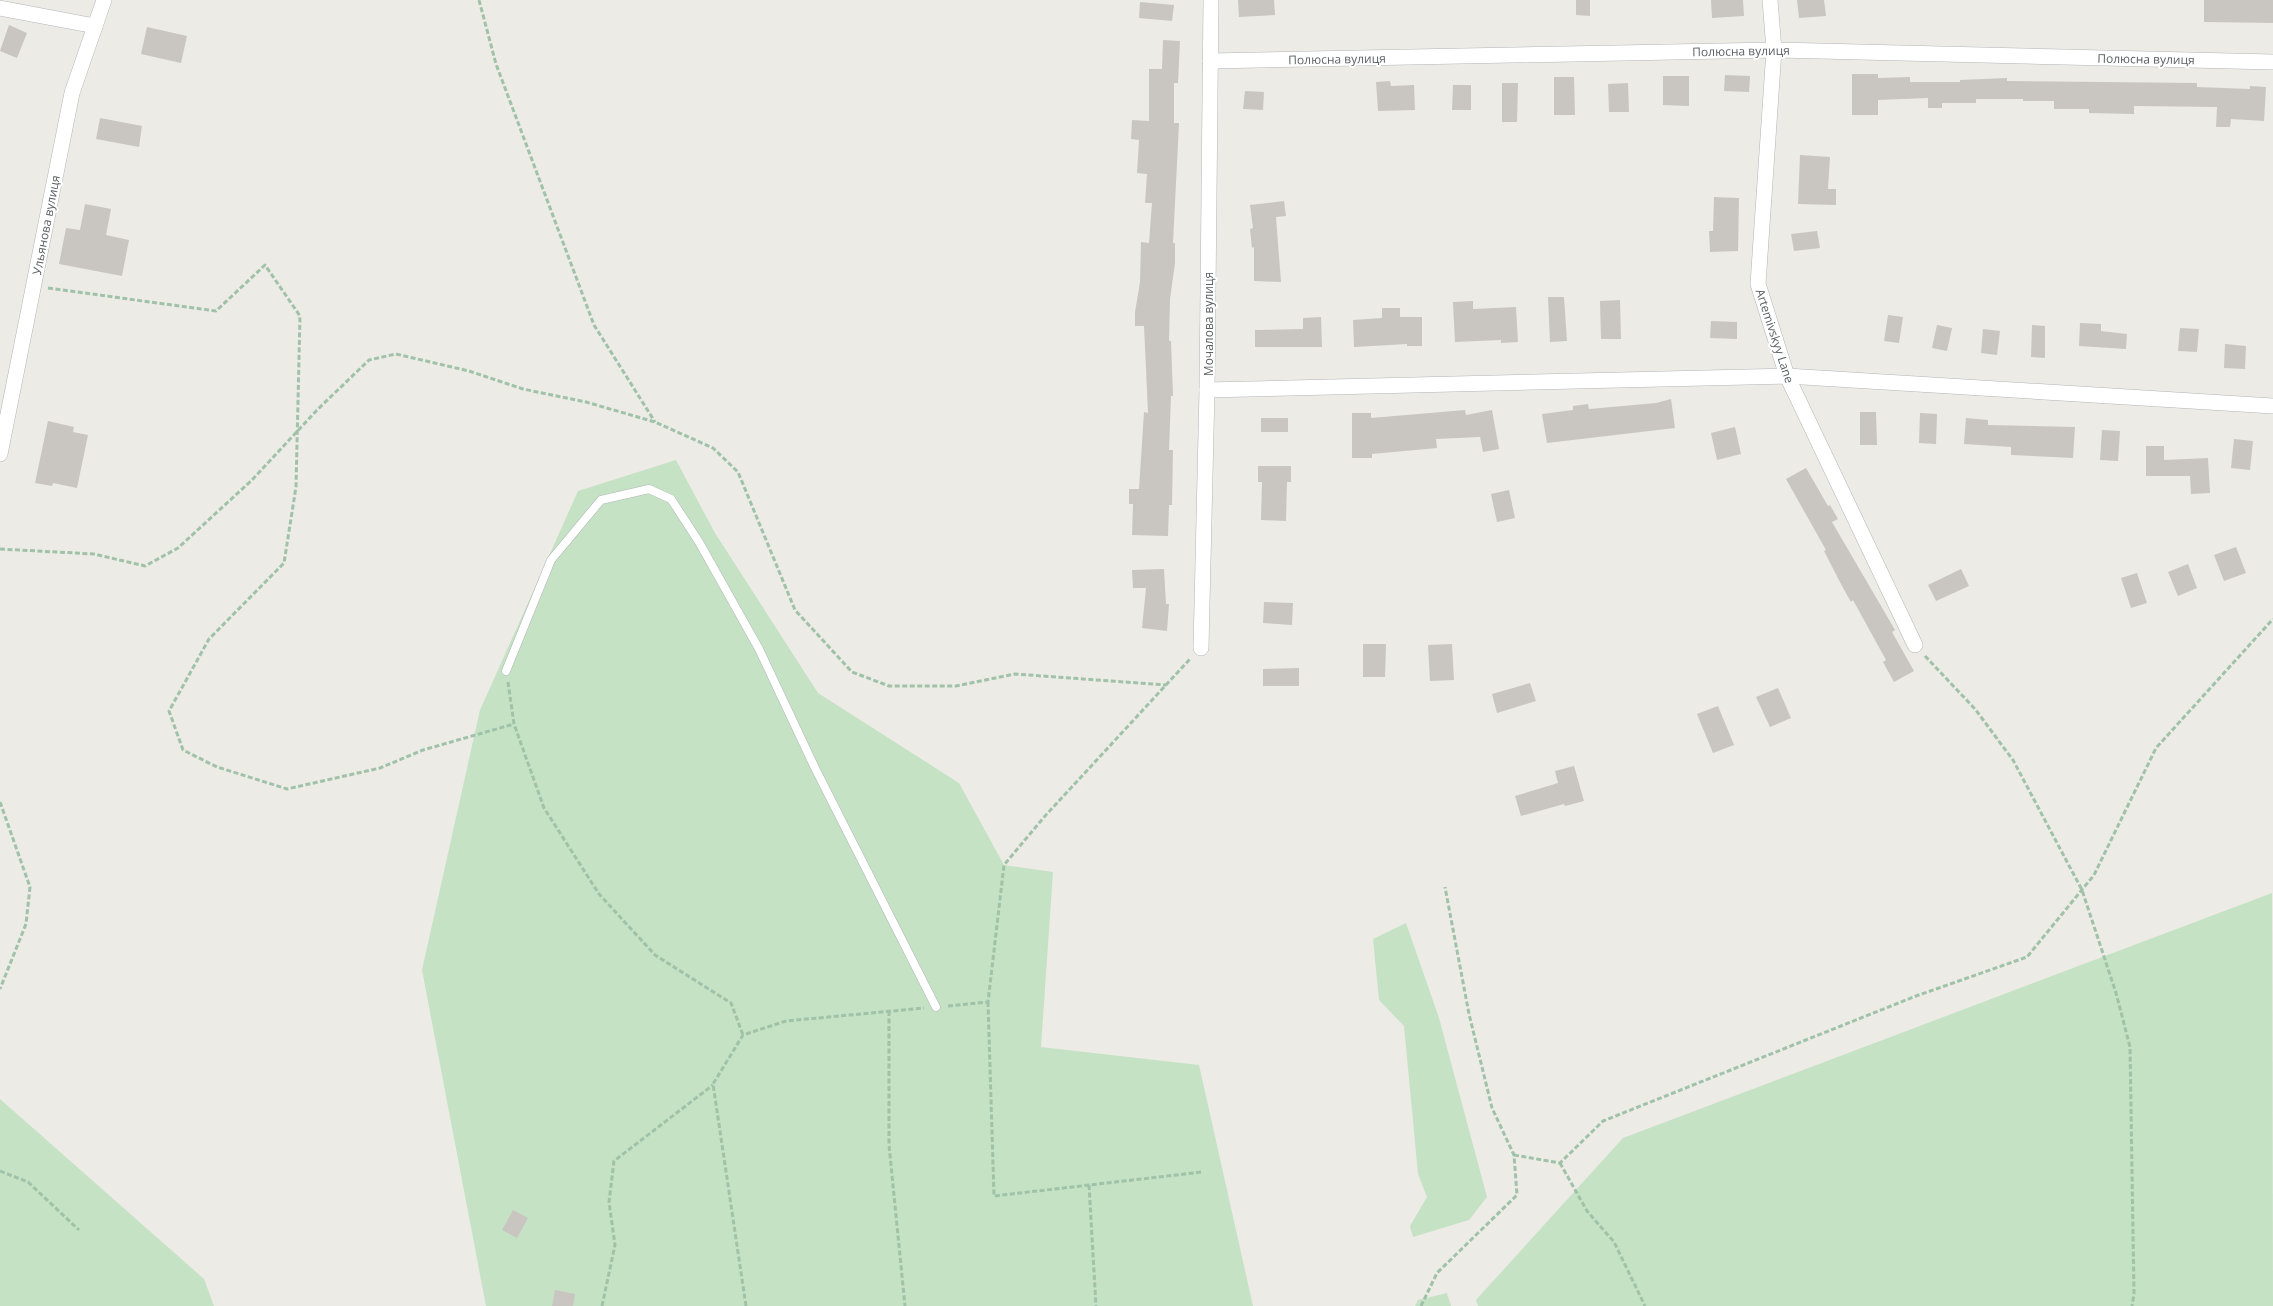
<svg xmlns="http://www.w3.org/2000/svg" width="2273" height="1306" viewBox="0 0 2273 1306" font-family="'Open Sans',sans-serif">
  <rect width="100%" height="100%" fill="#edebe5"/>
  <g fill="#c5e2c5">
    <polygon points="676,460 715,533 818,693 959,783 1004,865 1053,872 1041,1047 1199,1065 1253,1306 486,1306 422,970 480,710 578,491"/>
    <polygon points="2272,893 2273,1306 1478,1306 1476,1300 1623,1138"/>
    <polygon points="1406,923 1439,1018 1487,1197 1469,1220 1413,1237 1410,1226 1427,1197 1418,1174 1404,1026 1379,1000 1373,939"/>
    <polygon points="0,1099 204,1279 214,1306 0,1306"/>
    <polygon points="1447,1293 1451,1306 1415,1306 1418,1300"/>
  </g>
  <g fill="#c9c6c2">
    <polygon points="1238,0 1274,0 1275,15 1239,17"/>
    <polygon points="1576,0 1590,0 1590,16 1576,15"/>
    <polygon points="1711,0 1743,0 1744,16 1712,18"/>
    <polygon points="1797,0 1824,0 1826,16 1799,18"/>
    <polygon points="2204,0 2273,0 2273,23 2204,22"/>
    <polygon points="1140,2 1174,5 1172,21 1139,18"/>
    <polygon points="9,25 27,33 17,58 0,51"/>
    <polygon points="147,27 187,36 181,63 141,54"/>
    <polygon points="1163,40 1180,41 1178,83 1174,83 1174,123 1179,123 1173,243 1175,243 1175,263 1170,299 1169,341 1171,341 1173,396 1171,396 1169,450 1173,450 1172,505 1169,505 1168,536 1132,535 1133,504 1129,504 1129,489 1139,489 1144,412 1148,413 1144,326 1135,326 1135,312 1140,282 1141,242 1149,243 1152,203 1145,203 1147,174 1137,173 1139,140 1131,139 1132,120 1149,121 1149,69 1162,69"/>
    <polygon points="1852,74 1878,74 1878,78 1910,77 1910,82 1960,82 1960,80 2007,78 2007,81 2197,83 2197,87 2250,89 2250,86 2266,87 2264,121 2231,119 2230,127 2216,127 2217,107 2134,106 2134,114 2089,113 2089,109 2054,109 2054,101 2023,101 2023,99 1976,99 1976,103 1942,103 1942,108 1928,108 1928,98 1878,100 1878,115 1852,115"/>
    <polygon points="1725,75 1750,76 1749,92 1724,91"/>
    <polygon points="1663,76 1689,76 1689,106 1663,105"/>
    <polygon points="1554,77 1574,77 1575,115 1554,115"/>
    <polygon points="1390,81 1391,86 1414,85 1415,110 1378,111 1376,82"/>
    <polygon points="1502,83 1518,83 1517,122 1502,122"/>
    <polygon points="1628,83 1629,112 1609,112 1608,84"/>
    <polygon points="1453,85 1471,85 1471,110 1452,110"/>
    <polygon points="1245,91 1264,92 1263,110 1243,109"/>
    <polygon points="100,118 142,126 139,147 96,139"/>
    <polygon points="1800,155 1830,157 1828,189 1836,189 1836,205 1798,204"/>
    <polygon points="1714,197 1739,198 1738,251 1710,252 1709,231 1713,231"/>
    <polygon points="1284,201 1286,216 1276,217 1281,282 1254,281 1254,247 1252,248 1250,229 1253,228 1250,205"/>
    <polygon points="85,204 111,209 106,235 129,240 122,276 59,264 66,228 80,230"/>
    <polygon points="1817,231 1820,248 1794,251 1791,234"/>
    <polygon points="1548,297 1564,297 1567,341 1550,342"/>
    <polygon points="1620,300 1621,339 1601,339 1600,301"/>
    <polygon points="1473,301 1473,309 1516,307 1518,342 1501,343 1501,340 1455,342 1453,302"/>
    <polygon points="1382,308 1400,308 1400,317 1422,317 1422,346 1407,346 1407,344 1354,347 1353,320 1382,318"/>
    <polygon points="1888,315 1903,317 1899,343 1884,341"/>
    <polygon points="1321,317 1322,347 1255,347 1255,330 1303,329 1303,318"/>
    <polygon points="1711,321 1737,322 1737,339 1710,338"/>
    <polygon points="2080,323 2101,324 2101,331 2127,334 2126,349 2079,346"/>
    <polygon points="1937,325 1952,328 1947,351 1932,348"/>
    <polygon points="2032,325 2045,326 2045,358 2031,357"/>
    <polygon points="2180,328 2199,329 2197,352 2178,351"/>
    <polygon points="1983,329 2000,331 1997,355 1981,353"/>
    <polygon points="2225,344 2246,346 2245,369 2224,368"/>
    <polygon points="1671,399 1675,428 1547,443 1542,414 1573,410 1573,406 1588,404 1589,409 1656,403"/>
    <polygon points="1465,410 1466,415 1492,410 1499,449 1483,452 1480,437 1436,439 1437,448 1372,454 1372,458 1352,458 1352,413 1371,413 1371,418"/>
    <polygon points="1860,412 1876,412 1877,445 1860,445"/>
    <polygon points="1920,413 1937,414 1936,444 1919,443"/>
    <rect x="1261" y="418" width="27" height="14"/>
    <polygon points="1966,418 1988,420 1988,425 2075,427 2073,458 2011,455 2011,447 1964,444"/>
    <polygon points="48,421 74,427 73,432 88,435 77,488 53,483 52,486 35,483"/>
    <polygon points="1735,427 1741,454 1717,460 1711,433"/>
    <polygon points="2102,430 2120,431 2118,461 2100,460"/>
    <polygon points="2234,439 2253,441 2250,470 2231,468"/>
    <polygon points="2146,446 2164,446 2164,460 2208,458 2210,493 2191,494 2190,476 2146,476"/>
    <polygon points="1258,466 1291,466 1291,482 1287,482 1286,521 1261,520 1262,482 1258,482"/>
    <polygon points="1806,468 1828,506 1830,505 1838,519 1832,522 1895,630 1892,632 1914,671 1894,682 1883,662 1886,660 1853,600 1851,602 1842,586 1824,551 1826,550 1786,479"/>
    <polygon points="1509,490 1515,518 1497,522 1491,494"/>
    <polygon points="2236,547 2246,573 2224,581 2214,555"/>
    <polygon points="2188,564 2197,588 2178,596 2168,572"/>
    <polygon points="1164,569 1166,604 1169,604 1167,631 1142,628 1146,588 1133,588 1132,570"/>
    <polygon points="1961,569 1969,586 1936,601 1928,585"/>
    <polygon points="2137,573 2147,603 2131,608 2121,578"/>
    <polygon points="1264,602 1293,603 1292,625 1263,623"/>
    <polygon points="1363,644 1386,644 1385,677 1363,677"/>
    <polygon points="1452,644 1454,680 1430,681 1428,645"/>
    <polygon points="1299,668 1299,686 1263,686 1263,669"/>
    <polygon points="1530,683 1536,701 1497,713 1492,694"/>
    <polygon points="1778,688 1791,718 1770,727 1756,697"/>
    <polygon points="1718,706 1734,745 1713,753 1697,714"/>
    <polygon points="1574,766 1584,801 1565,806 1564,804 1521,816 1515,796 1558,783 1555,771"/>
    <polygon points="513,1210 528,1218 517,1238 502,1230"/>
    <polygon points="555,1290 575,1294 573,1306 552,1306"/>
  </g>
  <g fill="none" stroke-linecap="round" stroke-linejoin="round">
    <defs>
      <polyline id="service" points="506,671 551,560 601,500 649,489 671,499 699,542 759,649 815,768 936,1007"/>
      <g id="minor">
        <polyline points="1770,0 1774,50 1758,284 1787,376 1915,645"/>
        <polyline points="0,8 95,26"/>
        <polyline points="1210,61 1774,50 2273,62"/>
        <polyline points="1207,390 1787,376 2273,406"/>
        <polyline points="0,454 72,93 104,0"/>
        <polyline points="1201,648 1207,390 1211,0"/>
      </g>
    </defs>
    <use href="#service" stroke="#b2b5b8" stroke-width="9"/>
    <use href="#minor" stroke="#b2b5b8" stroke-width="16"/>
    <g stroke="#9fc2a9" stroke-width="3" stroke-dasharray="5 2.5" stroke-linecap="butt">
      <polyline points="479,0 496,64 594,325 655,422"/>
      <polyline points="48,288 216,311 265,265 300,316 296,487 284,563 209,639 169,711 183,750 217,767 287,789 380,768 423,750 514,724"/>
      <polyline points="0,549 94,554 145,566 178,548 252,480 318,409 369,360 396,354 469,371 523,389 586,402 655,422 713,448 738,472 795,610 852,672 889,686 956,686 1015,674 1166,685"/>
      <polyline points="1925,656 1975,709 2013,760 2082,890 2116,993 2130,1047 2134,1294 2132,1306"/>
      <polyline points="508,682 514,724 544,808 599,894 655,955 731,1003 743,1035"/>
      <polyline points="0,802 30,887 26,924 0,989"/>
      <polyline points="988,1002 994,1196 1202,1172"/>
      <polyline points="948,1006 988,1002 1004,865 1045,816 1190,659"/>
      <polyline points="889,1011 889,1145 905,1306"/>
      <polyline points="1514,1155 1560,1163 1603,1121 1916,996 2027,957 2094,875 2156,748 2273,619"/>
      <polyline points="1560,1163 1587,1211 1614,1242 1645,1306"/>
      <polyline points="0,1171 28,1182 79,1230"/>
      <polyline points="1089,1185 1096,1306"/>
      <polyline points="602,1306 615,1245 609,1202 614,1161 713,1085"/>
      <polyline points="746,1306 713,1084 743,1035 786,1021 924,1008"/>
      <polyline points="1421,1306 1437,1273 1517,1195 1514,1155 1492,1108 1469,1014 1445,887"/>
    </g>
    <use href="#service" stroke="#fff" stroke-width="8"/>
    <use href="#minor" stroke="#fff" stroke-width="15"/>
  </g>
  <g text-anchor="middle" dominant-baseline="central" stroke-width="4" stroke-linejoin="round" paint-order="stroke">
    <g font-size="12" fill="#5d6064" stroke="#fff">
      <text transform="translate(1741 51) rotate(-1)">Полюсна вулиця</text>
      <text transform="translate(1337 59) rotate(-1)">Полюсна вулиця</text>
      <text transform="translate(2146 59) rotate(1)">Полюсна вулиця</text>
      <text transform="translate(46 225) rotate(-79)">Ульянова вулиця</text>
      <text transform="translate(1208 324) rotate(-90)">Мочалова вулиця</text>
      <text transform="translate(1775 336) rotate(72)">Artemivskyy Lane</text>
    </g>
  </g>
</svg>
